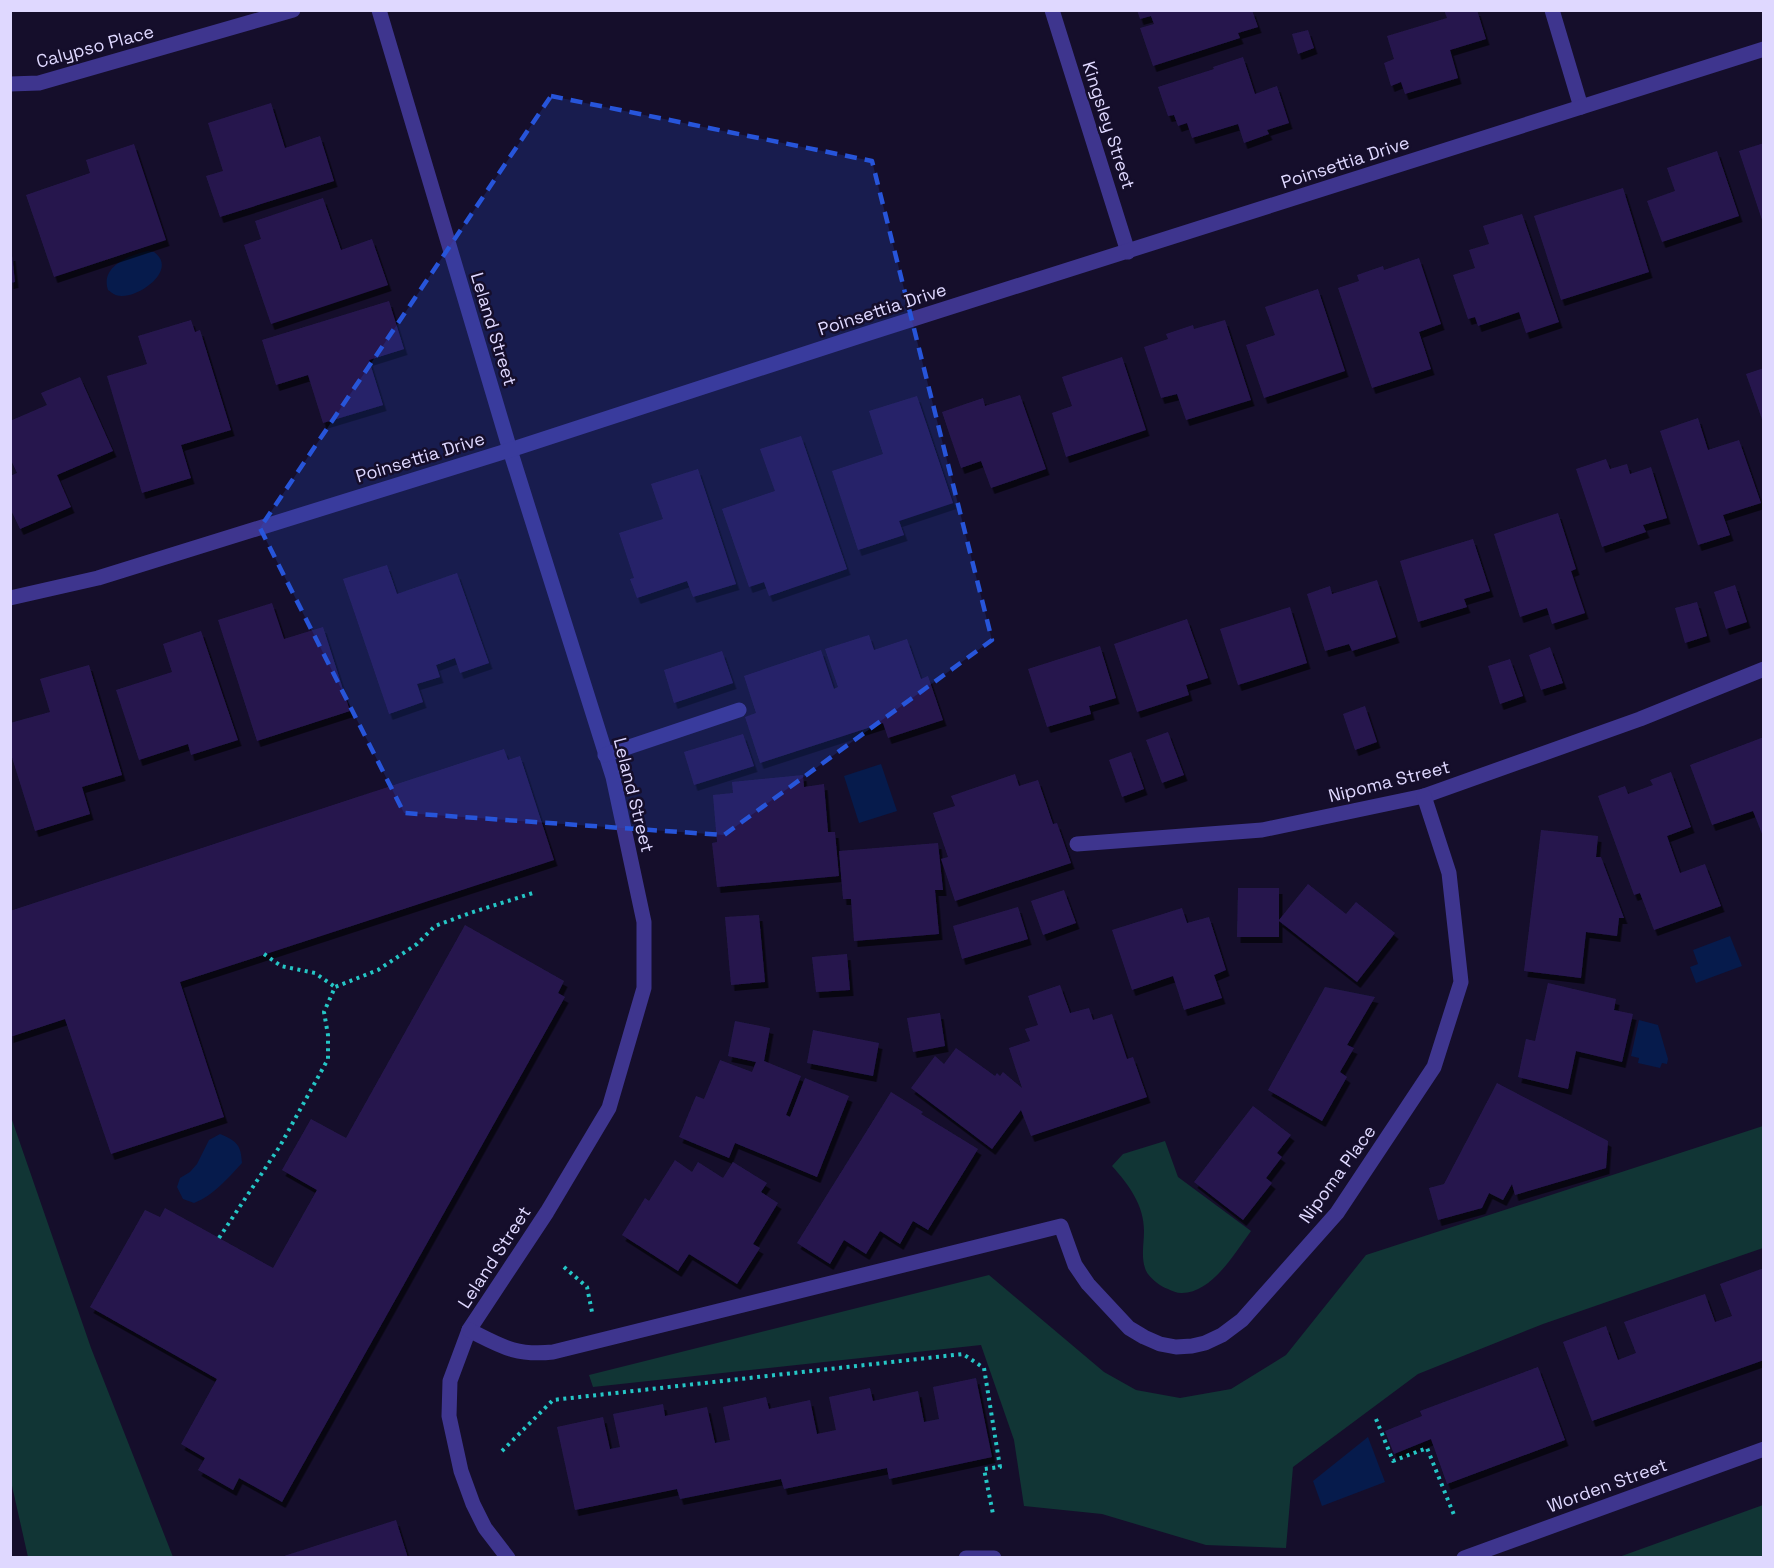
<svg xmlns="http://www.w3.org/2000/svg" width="1774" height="1568" viewBox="0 0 1774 1568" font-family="'Space Grotesk',sans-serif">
  <defs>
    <filter id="shadow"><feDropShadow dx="3.5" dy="6" stdDeviation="0" flood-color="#0009"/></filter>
  </defs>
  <rect width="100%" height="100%" fill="#150e2b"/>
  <g fill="#113535">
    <polygon points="11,1117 91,1348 173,1557 28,1557 10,1477"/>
    <polygon points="1763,1126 1763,1248 1543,1324 1418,1374 1293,1467 1286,1548 1206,1545 1102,1514 1024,1506 1014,1440 981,1345 593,1387 589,1375 989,1275 1104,1372 1136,1390 1180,1398 1231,1389 1286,1355 1366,1255"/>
    <path d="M 1165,1141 L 1178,1177 L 1251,1231 C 1235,1253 1211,1294 1181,1293 C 1177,1293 1172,1291 1168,1289 C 1159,1286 1147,1276 1145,1268 C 1141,1256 1144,1243 1144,1231 C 1144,1205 1129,1185 1112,1166 L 1123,1154 Z"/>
    <polygon points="1763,1505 1763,1557 1619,1557"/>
  </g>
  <g fill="#061b4c">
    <path d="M 148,251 L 154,252 C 178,269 141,297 121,296 C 116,296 112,293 108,290 C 100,266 130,255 148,251 Z"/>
    <polygon points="881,764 897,811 859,823 844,776"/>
    <polygon points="1730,936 1742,966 1696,983 1690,967 1698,964 1693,950"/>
    <polygon points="1639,1020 1658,1025 1668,1059 1667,1064 1662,1063 1660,1068 1638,1063 1639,1058 1631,1056"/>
    <path d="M 220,1134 C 237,1141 241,1145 242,1163 C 227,1179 214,1195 194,1203 L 183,1199 L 177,1187 L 180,1178 L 190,1172 L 197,1164 L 209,1140 Z"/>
    <polygon points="1368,1437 1385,1482 1322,1506 1313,1481"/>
  </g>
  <g fill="#26184e" filter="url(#shadow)">
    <polygon points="1137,10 1252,10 1258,27 1238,33 1240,38 1153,66 1140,28 1154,24 1151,16 1140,19"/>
    <polygon points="1444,10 1477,10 1486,39 1450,50 1458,78 1405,94 1401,82 1391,86 1384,63 1394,59 1387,36 1447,18"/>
    <polygon points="1308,30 1314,48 1298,54 1292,34"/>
    <polygon points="1243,57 1255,94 1277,86 1289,123 1267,130 1269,134 1244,143 1238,124 1192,138 1187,123 1178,126 1174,115 1168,116 1158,87 1214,69 1213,67"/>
    <polygon points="271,103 285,148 320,136 334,181 220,217 206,176 223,171 208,123"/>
    <polygon points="1764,143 1764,223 1763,223 1739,151"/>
    <polygon points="134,144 166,240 54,277 26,195 90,173 86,160"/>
    <polygon points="1717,151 1739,216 1662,242 1647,201 1675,191 1667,168"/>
    <polygon points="1623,188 1649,272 1561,300 1534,216"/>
    <polygon points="323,198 341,250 372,239 388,285 271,324 244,245 261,239 255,221"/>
    <polygon points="1522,214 1559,322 1526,333 1519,312 1478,326 1475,317 1468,319 1453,275 1475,268 1469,250 1489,244 1483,226"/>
    <polygon points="10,255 12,255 15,282 10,283"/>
    <polygon points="1419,258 1441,324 1419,332 1431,369 1372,388 1338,288 1359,281 1357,275 1383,266 1384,270"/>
    <polygon points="1318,289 1345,371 1264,398 1246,345 1275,335 1265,307"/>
    <polygon points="389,301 404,349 369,360 383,405 323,423 308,375 276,385 262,340"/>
    <polygon points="191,320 195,332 200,330 231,430 181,445 191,478 142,493 107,376 147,364 138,336"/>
    <polygon points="1225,320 1251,400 1186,420 1177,394 1161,398 1144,347 1168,339 1166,334 1193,325 1194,329"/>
    <polygon points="1122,357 1146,430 1066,457 1052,413 1072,406 1062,377"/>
    <polygon points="1764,368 1764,422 1763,422 1746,374"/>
    <polygon points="80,377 113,451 57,475 71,507 20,529 10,508 10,476 17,473 10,458 10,421 47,405 41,393"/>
    <polygon points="1020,395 1046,469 991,488 981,461 961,468 942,412 983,398 985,406"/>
    <polygon points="917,396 953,503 899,521 904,535 858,550 832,471 883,454 869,411"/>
    <polygon points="1698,418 1708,450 1739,440 1761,503 1723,515 1730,535 1698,545 1660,431"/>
    <polygon points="801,436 847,569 769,596 764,582 749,587 722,509 775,491 760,449"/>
    <polygon points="1606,459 1610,469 1627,464 1630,474 1651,467 1667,518 1643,525 1646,532 1602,547 1576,469"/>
    <polygon points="698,469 736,584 693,597 687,581 637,598 630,579 634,578 619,533 663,519 651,484"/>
    <polygon points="1558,513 1576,569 1571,571 1585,613 1552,624 1547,608 1520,617 1494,534"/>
    <polygon points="1473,539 1490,591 1464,599 1467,607 1418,622 1400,561"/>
    <polygon points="387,565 397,594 457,573 489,663 460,673 455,658 436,665 440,677 417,684 423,702 389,714 343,579"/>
    <polygon points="1377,580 1396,637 1352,651 1349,644 1325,651 1307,594 1330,586 1332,594"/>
    <polygon points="1735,585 1747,622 1726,629 1714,592"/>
    <polygon points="1697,602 1707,636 1685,643 1675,608"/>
    <polygon points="272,603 284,639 323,627 350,711 257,741 218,620"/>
    <polygon points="1290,607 1307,663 1238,685 1220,629"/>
    <polygon points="1187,619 1208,678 1186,685 1189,695 1137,712 1114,644"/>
    <polygon points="201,631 238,740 191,755 188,744 139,760 116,690 172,672 163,644"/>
    <polygon points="869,635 874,650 907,639 921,679 928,676 943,720 888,738 883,723 760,763 745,717 756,713 744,676 821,650 834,689 838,687 825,649"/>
    <polygon points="1100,646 1116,698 1089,706 1091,714 1047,727 1028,669"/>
    <polygon points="1550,647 1563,683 1541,690 1529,655"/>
    <polygon points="722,651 733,683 674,703 664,670"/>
    <polygon points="1510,659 1523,696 1500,704 1488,666"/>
    <polygon points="89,665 122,775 82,787 90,814 35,831 10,751 10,723 50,712 40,679"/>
    <polygon points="1365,706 1377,742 1355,750 1343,714"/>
    <polygon points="1168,732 1184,775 1162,783 1146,740"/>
    <polygon points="743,734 754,766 694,785 684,752"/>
    <polygon points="1764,737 1764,839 1753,811 1712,825 1690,765"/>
    <polygon points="504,749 508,760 520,756 554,860 180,982 224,1117 111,1154 65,1019 10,1037 10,911"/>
    <polygon points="1131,752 1144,789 1122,797 1109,760"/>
    <polygon points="1671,772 1691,827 1667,836 1680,873 1705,864 1721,906 1654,930 1640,893 1634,895 1598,796 1625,786 1628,794 1653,785 1650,780"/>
    <polygon points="1015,774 1019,786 1038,780 1053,824 1057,823 1071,863 955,901 941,859 948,857 933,813 955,806 951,796"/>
    <polygon points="803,775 804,787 824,784 828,832 835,832 839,876 717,887 712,843 717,842 713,795 733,793 732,782"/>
    <polygon points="1541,830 1598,836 1596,857 1601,857 1624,918 1619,918 1617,936 1586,932 1581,978 1524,971"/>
    <polygon points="938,843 943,890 935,890 939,934 854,941 851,899 843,899 839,851"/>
    <polygon points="1308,884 1346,914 1356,902 1395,933 1357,982 1279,921 1279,937 1237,937 1238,888 1279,888 1279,920"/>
    <polygon points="1064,890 1076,923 1043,935 1031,901"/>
    <polygon points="1018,907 1028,939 962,959 953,926"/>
    <polygon points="1182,908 1187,923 1209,917 1226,970 1214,975 1222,998 1184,1010 1173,976 1132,990 1112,930"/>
    <polygon points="759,915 765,982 731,985 725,917"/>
    <polygon points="465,925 564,981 558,993 565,997 282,1502 239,1478 233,1490 198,1470 205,1458 181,1444 217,1379 90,1307 145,1210 160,1217 165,1208 273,1268 317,1190 282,1170 311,1119 346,1138"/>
    <polygon points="847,954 850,990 816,992 812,957"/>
    <polygon points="1548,983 1616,999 1614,1010 1633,1014 1622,1062 1576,1051 1568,1089 1518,1077 1526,1039 1535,1041"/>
    <polygon points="1060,985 1070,1013 1089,1008 1093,1020 1112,1014 1127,1059 1133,1057 1147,1097 1031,1136 1021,1110 992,1149 911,1088 935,1056 944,1064 956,1048 995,1076 997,1073 1000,1076 1003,1072 1022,1088 1009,1048 1030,1041 1025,1029 1038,1025 1028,996"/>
    <polygon points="1325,987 1375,997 1347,1045 1354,1048 1340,1072 1347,1077 1322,1121 1268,1090"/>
    <polygon points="940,1013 945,1046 913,1052 907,1018"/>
    <polygon points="735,1021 770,1028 764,1061 801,1076 786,1115 790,1117 805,1078 849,1096 817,1177 735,1143 729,1158 679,1137 696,1096 704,1099 720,1060 752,1072 756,1062 728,1056"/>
    <polygon points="813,1030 879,1043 873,1076 807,1063"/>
    <polygon points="1497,1083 1608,1141 1606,1168 1515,1195 1512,1184 1503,1200 1489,1193 1482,1208 1438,1220 1429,1188 1444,1184"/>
    <polygon points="891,1092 923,1112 921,1114 978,1149 928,1230 913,1221 900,1244 880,1231 866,1254 844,1240 830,1264 797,1243"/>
    <polygon points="1253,1106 1291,1135 1277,1153 1282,1157 1266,1178 1272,1183 1243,1220 1194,1182"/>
    <polygon points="675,1160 692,1172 698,1162 723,1178 733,1162 767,1183 761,1192 778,1203 753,1244 760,1248 737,1284 689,1254 678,1271 622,1235 645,1198 649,1201"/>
    <polygon points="1764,1268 1764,1360 1592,1421 1563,1342 1606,1326 1618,1360 1636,1353 1624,1322 1705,1294 1715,1322 1732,1316 1720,1284"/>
    <polygon points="1538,1367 1565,1440 1447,1484 1431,1439 1394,1454 1385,1431 1422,1416 1420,1411"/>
    <polygon points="976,1378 992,1457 889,1479 887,1468 784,1489 781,1479 680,1499 677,1489 575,1510 557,1427 603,1417 610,1449 620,1447 613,1414 663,1404 665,1416 707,1407 715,1443 730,1440 723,1407 766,1397 769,1409 810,1400 817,1434 836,1430 829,1397 870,1388 873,1401 918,1391 924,1422 939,1419 933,1387"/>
    <polygon points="396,1520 408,1558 281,1558 281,1557"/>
  </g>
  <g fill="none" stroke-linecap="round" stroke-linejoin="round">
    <g stroke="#25c6c6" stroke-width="4" stroke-dasharray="3 4.5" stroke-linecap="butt">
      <polyline points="264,954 281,966 315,973 335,987"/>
      <polyline points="219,1238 280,1146 328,1059 328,1035 324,1012 335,987 378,970 417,944 435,926 470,913 533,893"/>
      <polyline points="564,1267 587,1287 592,1312"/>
      <polyline points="1376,1419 1393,1461 1427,1448 1454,1515"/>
      <polyline points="502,1451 553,1400 963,1354 984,1368 1000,1467 984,1469 993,1514"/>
    </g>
    <g stroke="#3e358e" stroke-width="15">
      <polyline points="379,10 510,450 613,777 644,922 644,988 609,1108 547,1212 469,1330 450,1381 449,1416 461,1471 473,1504 485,1528 508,1558"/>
      <polyline points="1052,10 1128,252"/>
      <polyline points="1552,10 1581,107"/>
      <polyline points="10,84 39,83 293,10"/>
      <polyline points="10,598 98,578 510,450 869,333 1764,49"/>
      <polyline points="605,755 739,710"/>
      <polyline points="1077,844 1262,830 1424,796 1640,719 1764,669"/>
      <path d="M 469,1330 C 501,1346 515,1356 553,1352 L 1061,1226 L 1075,1265 L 1088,1284 L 1129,1328 L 1144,1337 L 1160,1344 L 1176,1347 L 1192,1346 L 1205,1343 L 1222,1335 L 1242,1320 L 1337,1213 L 1434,1067 L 1461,982 L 1449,873 L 1424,796"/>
      <polyline points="966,1558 994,1558"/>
      <polyline points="1464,1558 1764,1449"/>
    </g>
  </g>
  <path fill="#2755da" fill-opacity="0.2" stroke="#2755da" stroke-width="4.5" stroke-dasharray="12 8" stroke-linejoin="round" d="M 551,96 L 872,161 L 992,640 L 724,835 L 404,813 L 260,528 Z"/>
  <g text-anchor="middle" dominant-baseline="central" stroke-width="5" stroke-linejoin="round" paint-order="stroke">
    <g font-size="18" fill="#dfd8ff" stroke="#150e2b">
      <text transform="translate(95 46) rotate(-15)">Calypso Place</text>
      <text transform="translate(1109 125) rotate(72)">Kingsley Street</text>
      <text transform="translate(1345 162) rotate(-18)">Poinsettia Drive</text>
      <text transform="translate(882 309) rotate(-18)">Poinsettia Drive</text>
      <text transform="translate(494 329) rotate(73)">Leland Street</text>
      <text transform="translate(420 457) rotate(-17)">Poinsettia Drive</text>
      <text transform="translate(1389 781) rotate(-14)">Nipoma Street</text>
      <text transform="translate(634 795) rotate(76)">Leland Street</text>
      <text transform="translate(1337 1174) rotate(-54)">Nipoma Place</text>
      <text transform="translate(494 1257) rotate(-57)">Leland Street</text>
      <text transform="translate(1607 1485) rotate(-20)">Worden Street</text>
    </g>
  </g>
  <rect width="1774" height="1568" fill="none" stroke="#dfd8ff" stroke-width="24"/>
</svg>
